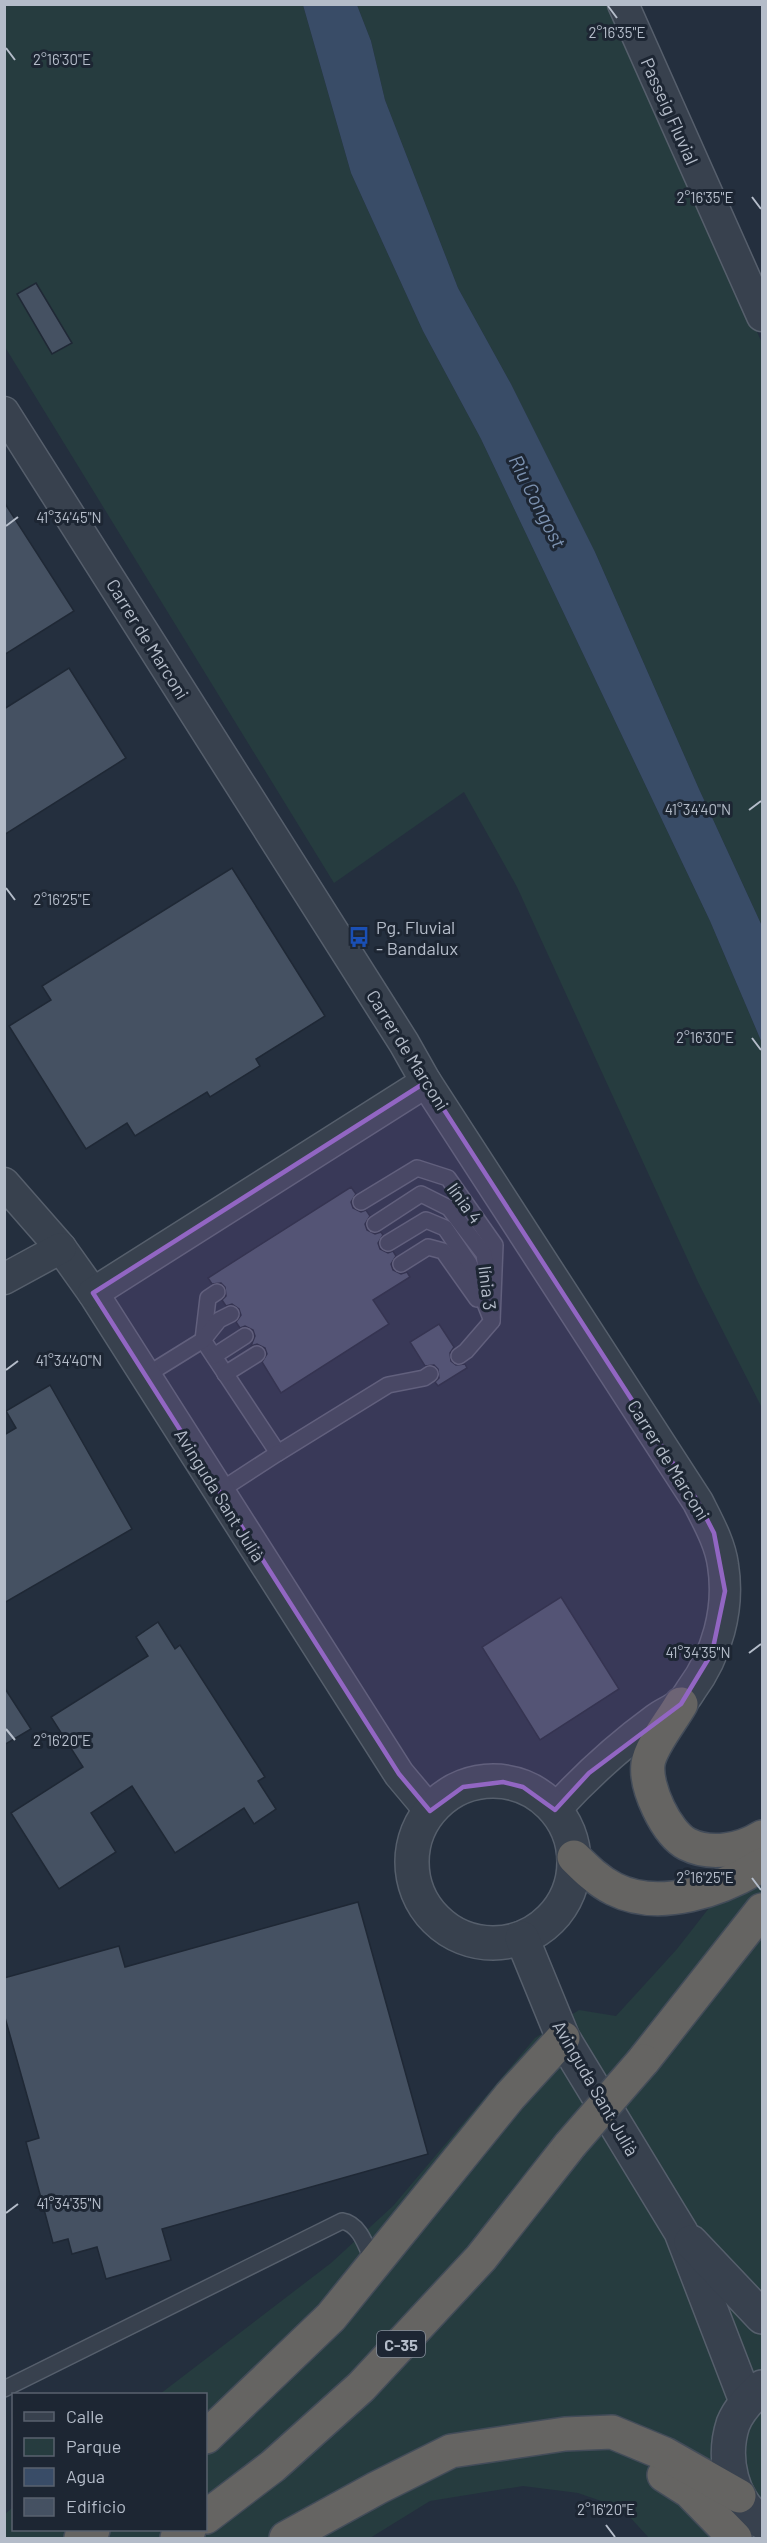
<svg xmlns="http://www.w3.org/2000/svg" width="767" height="2543" viewBox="0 0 767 2543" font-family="Barlow,sans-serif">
  <rect width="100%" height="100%" fill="#242f3e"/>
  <g fill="#263c3f">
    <polygon points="5,5 303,5 351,173 423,331 481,439 710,921 762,1043 762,1408 698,1282 517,887 464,792 334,883 5,347"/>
    <polygon points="357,5 612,5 762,343 762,926 699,789 595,552 511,384 458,288 385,100 371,41"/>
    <polygon points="762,1840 762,2538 649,2538 628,2515 604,2502 578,2493 523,2486 430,2501 370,2538 5,2538 5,2514 13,2507 14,2530 206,2530 206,2394 160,2394 331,2263 393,2206 535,2038 579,2010 616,2016 677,1949"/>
  </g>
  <polygon fill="#394c67" points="303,5 357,5 371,41 385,100 458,288 511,384 595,552 699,789 762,926 762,1043 710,921 481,439 423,331 351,173"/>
  <g fill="#455162" stroke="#1f2835" stroke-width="1.5">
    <polygon points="36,283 72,343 52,354 17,294"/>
    <polygon points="4,502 74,611 4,655"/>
    <polygon points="69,668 126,758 4,835 4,709"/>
    <polygon points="232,868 325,1016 256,1059 260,1066 210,1097 207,1092 135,1136 127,1123 86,1149 9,1026 51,1000 42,986"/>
    <polygon points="351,1187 356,1194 351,1202 353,1208 361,1212 366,1210 370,1216 365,1224 367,1230 375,1234 381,1232 383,1235 378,1243 380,1249 388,1253 393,1251 396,1256 391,1264 393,1270 401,1274 407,1272 410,1277 373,1300 389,1324 281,1393 262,1362 267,1354 265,1348 257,1344 251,1346 255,1336 253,1330 245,1326 240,1328 236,1322 241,1315 239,1309 232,1304 226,1306 222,1300 226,1296 225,1287 221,1283 212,1284 208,1278"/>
    <polygon points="439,1324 454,1347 450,1353 451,1361 456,1365 465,1364 467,1368 438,1386 435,1382 439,1378 438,1369 434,1365 425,1366 410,1342"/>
    <polygon points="50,1385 132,1529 4,1603 4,1435 16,1428 6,1411"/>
    <polygon points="561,1597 619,1689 540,1740 482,1647"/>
    <polygon points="158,1622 175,1649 180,1645 265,1777 258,1781 276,1809 254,1824 244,1808 175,1853 132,1786 91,1813 116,1852 59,1889 11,1813 83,1767 51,1717 148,1656 136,1637"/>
    <polygon points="4,1687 31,1729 4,1745"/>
    <polygon points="358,1902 428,2154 162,2229 171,2260 106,2279 97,2247 72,2254 68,2239 53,2243 26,2142 39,2138 4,2014 4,1978 119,1946 125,1967"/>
  </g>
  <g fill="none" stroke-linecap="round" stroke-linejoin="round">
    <defs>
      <g id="service">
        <polyline points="361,1202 417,1168 448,1178 495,1245 492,1321"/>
        <polyline points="375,1224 421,1194 449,1208 484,1254 487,1277"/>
        <polyline points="388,1243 426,1220 445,1228 469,1263 490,1316"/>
        <polyline points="401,1264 428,1247 443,1251 477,1299"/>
        <polyline points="203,1340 278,1453 388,1385 424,1378 430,1374"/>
        <polyline points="203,1340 208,1298 217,1292"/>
        <polyline points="214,1356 245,1336"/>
        <polyline points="459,1356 466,1351 492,1321"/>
        <polyline points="225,1374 257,1354"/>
        <polyline points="145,1376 203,1340 219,1320 231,1314"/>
        <polyline points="218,1492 278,1453"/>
        <path d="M 4,2389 L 342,2221 C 361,2224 367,2249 374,2264"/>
      </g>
      <g id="minor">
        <polyline points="623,4 762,316"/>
        <path d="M 4,412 L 404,1043 L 426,1082 L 698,1502 C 708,1522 720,1543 723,1565 C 730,1609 717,1655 691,1690 C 688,1695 684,1701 680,1704 C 673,1710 664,1713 656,1719 C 619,1746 586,1776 555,1810"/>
        <polyline points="4,1183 61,1248 93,1293 399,1774 430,1811"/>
        <polyline points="4,1279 61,1248"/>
        <polyline points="93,1293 426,1082"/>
      </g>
      <g id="tertiary">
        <circle cx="493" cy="1862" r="81"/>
        <polyline points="522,1938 563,2038 681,2232 746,2401"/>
        <polyline points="691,2242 762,2317"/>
        <path d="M 762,2387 C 750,2398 739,2409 733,2424 C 722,2458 731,2502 762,2522"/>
      </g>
      <g id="trunk">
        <path d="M 681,1704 C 672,1720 650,1747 648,1764 C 645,1787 666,1833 687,1844 C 711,1856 741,1850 762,1837"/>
        <path d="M 574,1857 C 586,1869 598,1881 614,1889 C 660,1912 721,1890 762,1865"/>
        <polyline points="643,2061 762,1910"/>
        <polyline points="206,2437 331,2317 510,2096 563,2038"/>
        <polyline points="664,2475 689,2491 735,2538"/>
        <polyline points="206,2517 273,2466 361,2387 481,2258 570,2145"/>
        <polyline points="81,2538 93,2530"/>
        <polyline points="177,2538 189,2530"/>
        <polyline points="286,2538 377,2488 451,2451 565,2434 612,2432 665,2454 739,2496"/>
      </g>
    </defs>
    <use href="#service" stroke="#565f6c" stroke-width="18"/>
    <use href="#minor" stroke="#565f6c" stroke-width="33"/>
    <use href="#tertiary" stroke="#565f6c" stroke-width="36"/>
    <use href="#trunk" stroke="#434c59" stroke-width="36"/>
    <use href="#service" stroke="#38414e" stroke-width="15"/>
    <use href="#minor" stroke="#38414e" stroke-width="30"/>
    <use href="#tertiary" stroke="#38414e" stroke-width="33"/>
    <use href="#trunk" stroke="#656462" stroke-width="33"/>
    <defs>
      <polyline id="trunk-bridge" points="570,2145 643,2061"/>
    </defs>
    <use href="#trunk-bridge" stroke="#434c59" stroke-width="36" stroke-linecap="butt"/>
    <use href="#trunk-bridge" stroke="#656462" stroke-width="33"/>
  </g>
  <path fill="#9266c3" fill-opacity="0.2" stroke="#9266c3" stroke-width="4.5" stroke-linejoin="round" d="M 426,1082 L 698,1502 L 714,1533 L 725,1591 L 712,1653 L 681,1704 L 589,1773 L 555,1810 L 523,1787 L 503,1782 L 463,1787 L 430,1811 L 399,1774 L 93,1293 Z"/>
  <path fill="none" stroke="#b4bcc9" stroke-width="2" d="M 608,6 L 617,18M 6,48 L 15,60M 752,197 L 761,209M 6,526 L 18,517M 749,810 L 761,801M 6,888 L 15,900M 752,1038 L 761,1050M 6,1370 L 18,1361M 749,1653 L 761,1644M 6,1729 L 15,1740M 752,1878 L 761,1890M 6,2213 L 18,2204M 606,2525 L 615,2537"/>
  <defs>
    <symbol id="bus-bare" viewBox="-9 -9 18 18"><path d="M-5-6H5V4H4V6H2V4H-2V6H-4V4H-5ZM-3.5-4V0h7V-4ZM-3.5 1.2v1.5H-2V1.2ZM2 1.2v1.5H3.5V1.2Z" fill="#1a4fb4" stroke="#1d2633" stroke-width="2.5" paint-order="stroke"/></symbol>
  </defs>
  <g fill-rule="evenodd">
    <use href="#bus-bare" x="344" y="922" width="30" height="30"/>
  </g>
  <g text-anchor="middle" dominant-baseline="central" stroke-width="6" stroke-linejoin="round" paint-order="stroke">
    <rect fill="#1d2633" stroke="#878f9c" stroke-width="1.5" x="377" y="2331" width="48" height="26" rx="4.5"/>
    <g font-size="16" font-weight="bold" fill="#b4bcc9">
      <text x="401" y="2344">C-35</text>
    </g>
    <g font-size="18" fill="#b4bcc9" stroke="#1d2633">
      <text transform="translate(670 111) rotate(66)">Passeig Fluvial</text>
      <text transform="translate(148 639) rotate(58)">Carrer de Marconi</text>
      <text transform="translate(408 1050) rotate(58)">Carrer de Marconi</text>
      <text transform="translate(465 1203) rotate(54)">línia 4</text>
      <text transform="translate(488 1288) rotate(83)">línia 3</text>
      <text transform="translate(669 1460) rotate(58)">Carrer de Marconi</text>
      <text transform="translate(220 1495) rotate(58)">Avinguda Sant Julià</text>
      <text transform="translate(596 2088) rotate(60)">Avinguda Sant Julià</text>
    </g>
    <g font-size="18" fill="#b4bcc9" stroke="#1d2633" text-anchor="start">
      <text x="376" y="927">Pg. Fluvial<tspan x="376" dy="21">- Bandalux</tspan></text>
    </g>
    <g font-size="20" font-style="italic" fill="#7c92b1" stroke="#1d2633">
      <text transform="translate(538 501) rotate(63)">Riu Congost</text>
    </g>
  </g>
  <g font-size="15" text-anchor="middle" fill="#b4bcc9" stroke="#1d2633" stroke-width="6" stroke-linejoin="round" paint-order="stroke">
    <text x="617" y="38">2°16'35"E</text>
    <text x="62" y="65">2°16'30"E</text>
    <text x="705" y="203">2°16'35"E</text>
    <text x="69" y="523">41°34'45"N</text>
    <text x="698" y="815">41°34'40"N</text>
    <text x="62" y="905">2°16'25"E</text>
    <text x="705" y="1043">2°16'30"E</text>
    <text x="69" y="1366">41°34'40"N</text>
    <text x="698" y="1658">41°34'35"N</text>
    <text x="62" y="1746">2°16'20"E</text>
    <text x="705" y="1883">2°16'25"E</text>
    <text x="69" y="2209">41°34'35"N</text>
    <text x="606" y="2515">2°16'20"E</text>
  </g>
  <rect width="767" height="2543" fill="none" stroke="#b4bcc9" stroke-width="12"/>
  <rect x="12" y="2393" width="195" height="138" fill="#1d2633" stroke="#59626f" stroke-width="1.5"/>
  <rect x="24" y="2412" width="30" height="9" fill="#38414e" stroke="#59626f" stroke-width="1.5"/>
  <text x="66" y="2423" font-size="18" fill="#b4bcc9">Calle</text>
  <rect x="24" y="2438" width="30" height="18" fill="#263c3f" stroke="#59626f" stroke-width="1.5"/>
  <text x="66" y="2453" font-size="18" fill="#b4bcc9">Parque</text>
  <rect x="24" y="2468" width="30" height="18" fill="#394c67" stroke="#59626f" stroke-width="1.5"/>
  <text x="66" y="2483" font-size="18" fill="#b4bcc9">Agua</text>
  <rect x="24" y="2498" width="30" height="18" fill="#455162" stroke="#59626f" stroke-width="1.5"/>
  <text x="66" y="2513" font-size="18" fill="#b4bcc9">Edificio</text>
</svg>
